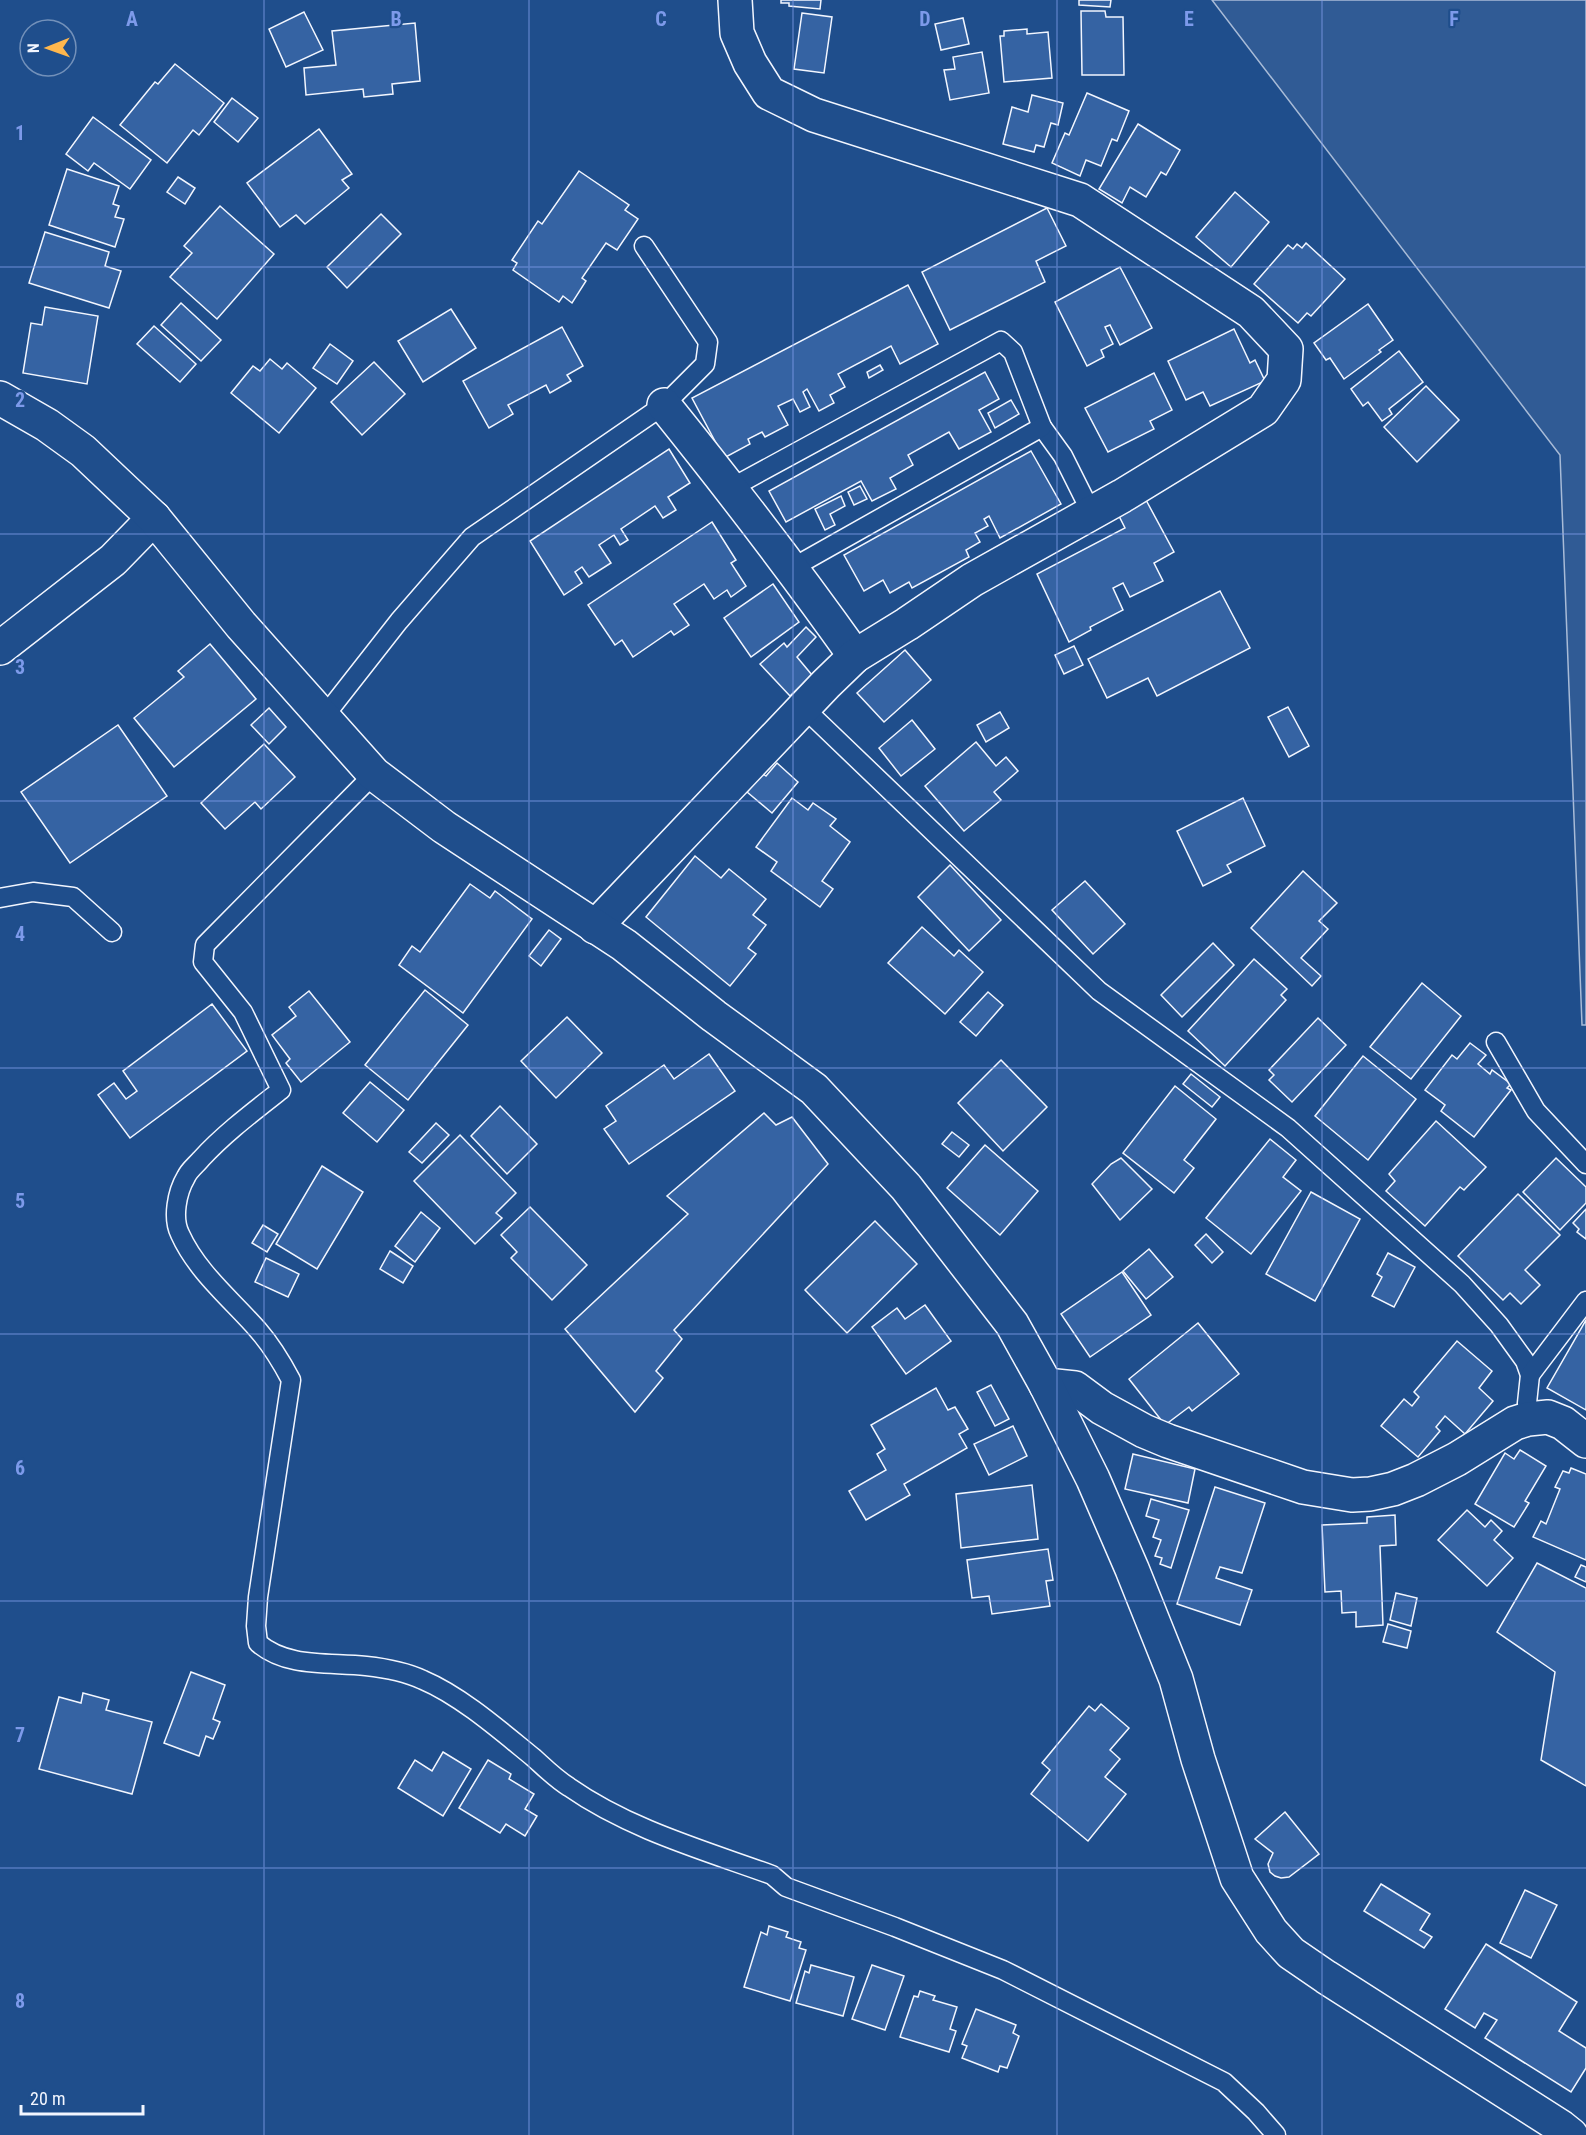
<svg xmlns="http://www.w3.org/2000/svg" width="1586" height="2135" viewBox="0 0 1586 2135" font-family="'Roboto Condensed',sans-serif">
  <rect width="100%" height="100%" fill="#1f4e8c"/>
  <polygon fill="#305b95" stroke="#a8bbd7" stroke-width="1.5" points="1212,0 1586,0 1586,1025 1582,1025 1560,455"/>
  <g fill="#3563a3" stroke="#f2f6ff" stroke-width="1.5">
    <polygon points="781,0 821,0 820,9 789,6 789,3 781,3"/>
    <polygon points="1079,0 1111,0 1110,7 1079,5"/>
    <polygon points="1081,11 1105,11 1106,17 1123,17 1124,75 1082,75"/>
    <polygon points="304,12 323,50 286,67 269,29"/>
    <polygon points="802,13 832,17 824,73 794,69"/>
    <polygon points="963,18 969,44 941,50 935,24"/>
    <polygon points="415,23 420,81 392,84 393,94 364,97 363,89 306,95 304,68 336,65 332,31"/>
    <polygon points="1027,29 1027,34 1048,32 1052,78 1004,82 1000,36 1004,36 1004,31"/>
    <polygon points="982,52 989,93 950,100 944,70 955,69 953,57"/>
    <polygon points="175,64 224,103 199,135 193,130 167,163 120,125 155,82 158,84"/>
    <polygon points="1087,93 1129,111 1117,141 1112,139 1101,166 1086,160 1080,176 1052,163 1065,133 1069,135"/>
    <polygon points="1032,95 1063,103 1058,125 1051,123 1044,147 1036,145 1034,152 1003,144 1012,107 1028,112"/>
    <polygon points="232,98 258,118 238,142 214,122"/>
    <polygon points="93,117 151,160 130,189 94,163 88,171 66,154"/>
    <polygon points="1138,124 1180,150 1166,175 1161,172 1146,197 1130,187 1122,203 1099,189"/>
    <polygon points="319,129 352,174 342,180 349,188 305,224 296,215 280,227 247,183"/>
    <polygon points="67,169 119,186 113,204 119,206 115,217 124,219 115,247 49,225"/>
    <polygon points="579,171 629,205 625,210 638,219 617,250 606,243 582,278 586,281 572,303 563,296 559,302 513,270 517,263 512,260 538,221 542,224"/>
    <polygon points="178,177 195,188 185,204 167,192"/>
    <polygon points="1235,192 1269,222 1231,267 1196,237"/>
    <polygon points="220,206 274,254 217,319 170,277 192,253 184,246"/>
    <polygon points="1047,208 1066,246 1036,261 1045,282 950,330 922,272"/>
    <polygon points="381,214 401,234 347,288 327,267"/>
    <polygon points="45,232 109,252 105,266 121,271 109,308 29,283"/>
    <polygon points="1306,243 1345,279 1311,316 1307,313 1298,323 1254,284 1288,245 1293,249 1297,244 1302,248"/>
    <polygon points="1120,267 1152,328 1120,345 1110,325 1105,327 1113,344 1101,350 1104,357 1087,366 1055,302"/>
    <polygon points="908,285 938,344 900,364 891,346 838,374 845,387 830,395 834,403 819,411 807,389 803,392 810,407 800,412 793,399 778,406 788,425 765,437 762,432 748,439 750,444 724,458 692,398"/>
    <polygon points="181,303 221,340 201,361 161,325"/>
    <polygon points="1368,304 1393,340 1379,350 1381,352 1344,379 1330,358 1326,360 1314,343"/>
    <polygon points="45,307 98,316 87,384 23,373 31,323 42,325"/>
    <polygon points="451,309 476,348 423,382 398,341"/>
    <polygon points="154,326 196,364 180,382 137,344"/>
    <polygon points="562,327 583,366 567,375 571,381 550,393 546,385 508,405 513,414 489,428 463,381"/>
    <polygon points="1234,329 1250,363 1255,360 1265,381 1210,406 1203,392 1186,400 1168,361"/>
    <polygon points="330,344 353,361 337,384 313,368"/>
    <polygon points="1399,351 1423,382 1389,409 1392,414 1382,421 1368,402 1363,406 1351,389"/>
    <polygon points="270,359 282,369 287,363 316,388 279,433 231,393 253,366 260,371"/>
    <polygon points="374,362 405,394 362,435 331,402"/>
    <polygon points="880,365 883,370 869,378 867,372"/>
    <polygon points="985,372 999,399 979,410 991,432 959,449 949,432 908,455 913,465 890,478 896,489 872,501 861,481 786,522 769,491"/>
    <polygon points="1154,373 1172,410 1150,421 1154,429 1108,452 1085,408"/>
    <polygon points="1426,386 1459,420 1417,462 1384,427"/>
    <polygon points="1011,400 1019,414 995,428 988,413"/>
    <polygon points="669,449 690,483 668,497 676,510 663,518 655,506 621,529 628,540 620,545 614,535 599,545 611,563 589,577 582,567 575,572 582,583 564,595 530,541"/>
    <polygon points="1031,451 1061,504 1000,538 989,516 984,519 988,526 975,533 980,542 966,550 969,557 912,588 909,582 890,593 883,580 864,591 844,555"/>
    <polygon points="860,486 867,499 854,505 848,492"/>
    <polygon points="841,496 845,506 830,514 835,525 825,530 815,509"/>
    <polygon points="1146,500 1174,552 1154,563 1163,581 1130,597 1123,583 1113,588 1123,610 1090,627 1091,630 1069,642 1037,574 1125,528 1118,514"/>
    <polygon points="712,522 736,560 731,563 746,586 731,597 727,590 714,599 704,584 674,604 689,625 674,635 671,631 633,657 622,640 615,645 588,605"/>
    <polygon points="773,584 799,622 751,657 724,618"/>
    <polygon points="1220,591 1250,648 1157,696 1148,678 1107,698 1088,659"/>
    <polygon points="806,627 816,637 797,657 812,675 790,696 760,664 784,643 787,647"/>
    <polygon points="210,644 256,699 174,767 134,718 184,677 178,671"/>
    <polygon points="1074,646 1083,665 1064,674 1055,655"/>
    <polygon points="905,650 931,680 884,722 857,693"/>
    <polygon points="1288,707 1309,746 1289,757 1268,717"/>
    <polygon points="269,708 286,727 269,744 251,725"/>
    <polygon points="1000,712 1009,728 986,742 977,725"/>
    <polygon points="912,720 935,749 901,776 879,748"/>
    <polygon points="118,725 167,796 70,863 21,792"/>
    <polygon points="976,742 996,766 1006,757 1018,771 994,792 1001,800 964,831 925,786"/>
    <polygon points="264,744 295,777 261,809 255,802 225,829 201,803"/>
    <polygon points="777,763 798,782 772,813 747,792 763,774 766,776"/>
    <polygon points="792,798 808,810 813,803 836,819 830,826 850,842 822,881 833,889 820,907 771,871 777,862 756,847"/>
    <polygon points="1243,798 1265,846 1227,865 1231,872 1203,886 1177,831"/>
    <polygon points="695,856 721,878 729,869 766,899 753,915 766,925 748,948 756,954 730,986 646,917"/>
    <polygon points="950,865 1001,920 969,951 918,897"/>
    <polygon points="1303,871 1337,903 1319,921 1328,929 1301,958 1321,976 1312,986 1251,928"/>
    <polygon points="1085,881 1125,924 1093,954 1052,910"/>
    <polygon points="470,884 490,898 495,891 532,919 463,1013 399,965 412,946 420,952"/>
    <polygon points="922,927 954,956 959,950 983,972 945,1014 888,963"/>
    <polygon points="549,930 561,939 541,966 529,956"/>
    <polygon points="1213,943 1234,965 1182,1017 1161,995"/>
    <polygon points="1254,959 1287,989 1281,995 1286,1000 1225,1066 1188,1031"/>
    <polygon points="1422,983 1461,1016 1411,1079 1370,1047"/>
    <polygon points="425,990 468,1025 408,1100 365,1065"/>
    <polygon points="309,991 350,1042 301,1082 286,1063 290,1059 272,1035 296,1016 289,1007"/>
    <polygon points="988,992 1003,1005 976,1036 960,1022"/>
    <polygon points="212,1004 247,1051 130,1138 98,1095 114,1083 126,1099 137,1091 123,1071"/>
    <polygon points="567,1017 602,1053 556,1098 521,1061"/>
    <polygon points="1318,1018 1346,1045 1292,1102 1269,1080 1274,1075 1269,1070"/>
    <polygon points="1470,1043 1486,1055 1478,1064 1490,1074 1492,1070 1511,1084 1507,1088 1511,1090 1474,1137 1441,1111 1445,1105 1425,1090 1452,1055 1457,1059"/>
    <polygon points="709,1054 735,1091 629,1164 604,1129 616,1121 606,1106 664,1065 674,1079"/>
    <polygon points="1363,1056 1416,1099 1368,1160 1315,1116"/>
    <polygon points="1001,1060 1047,1107 1003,1151 958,1103"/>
    <polygon points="1191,1074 1220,1097 1212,1107 1183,1084"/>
    <polygon points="370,1082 404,1110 377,1142 343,1113"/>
    <polygon points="1175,1086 1216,1119 1184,1160 1194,1168 1174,1193 1123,1153"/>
    <polygon points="500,1106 537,1144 507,1174 471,1136"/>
    <polygon points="764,1113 776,1125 792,1117 828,1164 674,1330 682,1339 656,1371 663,1378 635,1412 565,1329 688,1214 667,1196"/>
    <polygon points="1436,1121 1486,1167 1464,1190 1460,1187 1425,1226 1386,1191 1395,1181 1389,1174"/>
    <polygon points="436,1123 449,1135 422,1163 409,1152"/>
    <polygon points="952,1132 969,1145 959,1157 942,1144"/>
    <polygon points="460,1135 516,1193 496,1213 502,1218 475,1244 414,1181"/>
    <polygon points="1270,1139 1296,1160 1283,1177 1301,1191 1251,1254 1206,1218"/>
    <polygon points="985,1145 1038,1191 1000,1235 947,1188"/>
    <polygon points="1121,1158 1152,1189 1120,1220 1092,1184 1111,1164"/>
    <polygon points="1556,1158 1586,1187 1586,1203 1560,1230 1523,1192"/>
    <polygon points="322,1166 363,1192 317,1269 276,1244"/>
    <polygon points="1311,1192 1360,1219 1315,1301 1266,1274"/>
    <polygon points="1518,1194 1560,1235 1525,1270 1540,1285 1521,1304 1510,1293 1503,1300 1458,1256"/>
    <polygon points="530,1207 587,1265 552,1300 511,1258 517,1252 501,1235"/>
    <polygon points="1586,1209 1586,1239 1577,1232 1579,1229 1573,1223"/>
    <polygon points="421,1212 440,1228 415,1262 395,1246"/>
    <polygon points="875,1221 917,1264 847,1333 805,1290"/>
    <polygon points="263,1225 278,1234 267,1252 252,1243"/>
    <polygon points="1206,1234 1223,1252 1212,1263 1195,1245"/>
    <polygon points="1149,1249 1173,1277 1146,1299 1123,1271"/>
    <polygon points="390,1251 413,1266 403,1283 380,1269"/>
    <polygon points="1388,1253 1415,1267 1394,1307 1372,1296 1382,1277 1377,1274"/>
    <polygon points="266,1258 299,1274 288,1297 255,1282"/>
    <polygon points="1122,1272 1151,1315 1090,1357 1061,1314"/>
    <polygon points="925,1305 951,1341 906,1374 872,1327 897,1308 905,1319"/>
    <polygon points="1586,1320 1586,1410 1547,1388"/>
    <polygon points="1198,1323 1239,1374 1192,1411 1189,1407 1165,1425 1129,1379"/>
    <polygon points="1457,1341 1492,1371 1479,1388 1493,1401 1465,1434 1445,1416 1436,1427 1440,1431 1418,1457 1381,1426 1404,1399 1412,1406 1419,1397 1414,1392"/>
    <polygon points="991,1385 1009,1419 995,1426 977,1392"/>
    <polygon points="936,1388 948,1410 955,1407 968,1429 959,1434 967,1448 904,1484 910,1495 866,1520 849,1491 886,1470 877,1454 885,1449 871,1425"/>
    <polygon points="1013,1426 1027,1456 989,1475 974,1444"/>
    <polygon points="1520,1450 1546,1466 1525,1501 1529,1503 1514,1527 1475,1504 1505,1453 1514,1459"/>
    <polygon points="1133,1454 1195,1469 1188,1503 1125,1489"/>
    <polygon points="1571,1468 1586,1474 1586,1560 1533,1537 1541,1521 1546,1524 1560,1489 1555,1487 1563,1471 1569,1473"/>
    <polygon points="1032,1485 1038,1539 961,1548 956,1494"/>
    <polygon points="1215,1487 1265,1503 1242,1573 1220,1567 1216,1578 1252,1590 1240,1625 1177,1604"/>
    <polygon points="1151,1499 1189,1510 1171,1568 1160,1564 1162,1558 1155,1556 1161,1540 1153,1537 1159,1520 1146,1516"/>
    <polygon points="1467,1510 1485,1527 1491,1520 1502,1531 1494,1540 1513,1558 1487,1586 1438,1540"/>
    <polygon points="1395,1515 1396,1545 1380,1546 1383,1625 1356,1627 1356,1612 1342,1613 1341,1591 1325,1592 1322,1525 1367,1523 1367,1517"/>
    <polygon points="1048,1549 1053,1580 1046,1581 1050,1606 992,1614 989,1596 972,1598 967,1560"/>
    <polygon points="1537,1563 1586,1588 1586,1786 1541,1760 1555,1672 1497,1632"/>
    <polygon points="1581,1565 1586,1567 1586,1582 1575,1577"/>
    <polygon points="1396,1593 1417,1598 1411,1626 1390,1620"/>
    <polygon points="1388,1624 1411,1631 1407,1648 1383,1642"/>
    <polygon points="191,1672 225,1685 213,1719 220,1722 213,1739 206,1736 199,1756 164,1743"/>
    <polygon points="83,1693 109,1700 106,1710 152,1722 132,1794 39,1769 59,1697 81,1703"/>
    <polygon points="1101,1704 1129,1728 1110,1750 1120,1759 1105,1777 1126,1794 1088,1841 1031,1794 1050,1770 1042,1763 1089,1706 1095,1711"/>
    <polygon points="443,1752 471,1769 443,1816 398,1788 415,1760 432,1771"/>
    <polygon points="488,1760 511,1774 509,1779 534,1794 525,1809 537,1816 525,1836 506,1824 500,1833 459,1808"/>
    <polygon points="1285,1812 1319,1854 1289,1877 1281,1878 1275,1876 1270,1872 1268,1864 1273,1853 1255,1839"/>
    <polygon points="1381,1884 1430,1914 1420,1930 1432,1937 1424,1948 1364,1911"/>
    <polygon points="1525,1890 1557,1905 1531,1958 1500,1943"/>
    <polygon points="769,1926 788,1932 786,1937 801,1942 799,1948 806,1950 790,2001 744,1987 761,1932 767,1935"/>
    <polygon points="1486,1944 1577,2002 1559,2031 1586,2048 1586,2068 1571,2092 1485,2038 1497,2020 1484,2013 1475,2028 1445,2009"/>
    <polygon points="811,1965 854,1977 843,2016 796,2003 805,1971 809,1973"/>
    <polygon points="872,1965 904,1976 885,2030 852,2019"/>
    <polygon points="920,1991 935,1996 933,2000 957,2007 950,2029 956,2031 949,2052 900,2037 914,1996 918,1997"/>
    <polygon points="976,2009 1016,2025 1013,2033 1019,2036 1007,2068 1000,2066 998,2072 962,2058 967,2046 962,2044"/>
  </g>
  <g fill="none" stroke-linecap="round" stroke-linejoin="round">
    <defs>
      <g id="service">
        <polyline points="731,488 1001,341 1013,352 1042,427 1063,456 1091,512"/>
        <polyline points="792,568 1042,427"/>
        <polyline points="804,708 1099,991 1288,1128 1462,1284 1499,1325 1525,1361 1530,1375 1527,1403 1528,1419"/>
        <polyline points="323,718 399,621 472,537 664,405 705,364 708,342 644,246"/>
        <path d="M 374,774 L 205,945 L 203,962 L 243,1012 L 281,1090 C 253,1112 225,1133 201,1159 C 196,1165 189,1170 186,1177 C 177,1192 172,1218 180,1234 C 197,1272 232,1300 258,1330 C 271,1345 282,1363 291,1380 L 258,1597 L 256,1626 L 258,1643 C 287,1668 329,1662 366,1666 C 385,1668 406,1672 423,1680 C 461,1696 502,1732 534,1758 C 545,1768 556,1779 569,1787 C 629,1829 703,1850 772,1875 L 786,1887 L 895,1927 L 1003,1970 L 1224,2082 L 1256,2112 L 1276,2135"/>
        <polyline points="0,898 33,892 73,897 112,932"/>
        <polyline points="1496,1042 1536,1111 1586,1164"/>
        <polyline points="1530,1375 1586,1301"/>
      </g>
      <g id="minor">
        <path d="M 664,405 C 730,487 794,570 855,656"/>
        <polyline points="0,648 113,560 154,518"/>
        <polyline points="595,927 826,684 855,656 907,624 972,580 1122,496 1263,410 1284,380 1286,349 1251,312 1080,200 814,115 769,93 750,63 737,33 735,0"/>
        <polyline points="1046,1385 1075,1388 1102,1408 1144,1431 1168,1441 1303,1487 1352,1495 1370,1494 1393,1489 1416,1480 1457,1459 1515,1423 1528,1419 1548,1417 1563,1423 1586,1441"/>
      </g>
      <polyline id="tertiary" points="0,398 47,425 83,451 154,518 241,625 374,774 444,827 624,945 714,1016 814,1089 906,1187 1012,1324 1046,1385 1093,1479 1132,1569 1176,1679 1198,1759 1237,1878 1271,1931 1291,1953 1326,1977 1561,2127 1571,2135"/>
    </defs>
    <use href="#service" stroke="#f2f6ff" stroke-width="21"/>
    <use href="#minor" stroke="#f2f6ff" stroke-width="36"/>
    <use href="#tertiary" stroke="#f2f6ff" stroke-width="36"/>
    <use href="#service" stroke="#1f4e8c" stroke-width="18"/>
    <use href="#minor" stroke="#1f4e8c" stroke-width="33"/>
    <use href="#tertiary" stroke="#1f4e8c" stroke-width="33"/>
  </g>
  <path fill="none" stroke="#7d9aea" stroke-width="1.5" stroke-opacity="0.55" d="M 264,0 L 264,2135M 529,0 L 529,2135M 793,0 L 793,2135M 1057,0 L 1057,2135M 1322,0 L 1322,2135M 0,267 L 1586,267M 0,534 L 1586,534M 0,801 L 1586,801M 0,1068 L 1586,1068M 0,1334 L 1586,1334M 0,1601 L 1586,1601M 0,1868 L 1586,1868"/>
  <g font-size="20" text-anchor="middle" font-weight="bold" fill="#7d9aea" stroke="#1f4e8c" stroke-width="4.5" stroke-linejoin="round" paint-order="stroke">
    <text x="132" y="26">A</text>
    <text x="396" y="26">B</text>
    <text x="661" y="26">C</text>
    <text x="925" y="26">D</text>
    <text x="1189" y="26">E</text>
    <text x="1454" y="26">F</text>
    <text x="20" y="140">1</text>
    <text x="20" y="407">2</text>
    <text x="20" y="674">3</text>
    <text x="20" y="941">4</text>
    <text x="20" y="1208">5</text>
    <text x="20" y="1475">6</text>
    <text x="20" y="1742">7</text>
    <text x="20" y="2008">8</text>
  </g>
  <g transform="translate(48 48) rotate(269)"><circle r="28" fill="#1f4e8c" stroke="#7391ba" stroke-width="1.5"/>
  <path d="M0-4.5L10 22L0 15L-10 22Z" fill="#ffb74d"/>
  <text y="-9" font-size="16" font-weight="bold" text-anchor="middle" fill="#f2f6ff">N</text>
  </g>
  <path d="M21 2105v9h122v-9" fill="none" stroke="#f2f6ff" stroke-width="3"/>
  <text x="30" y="2105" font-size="18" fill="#f2f6ff" stroke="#1f4e8c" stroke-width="4.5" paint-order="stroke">20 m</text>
</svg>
